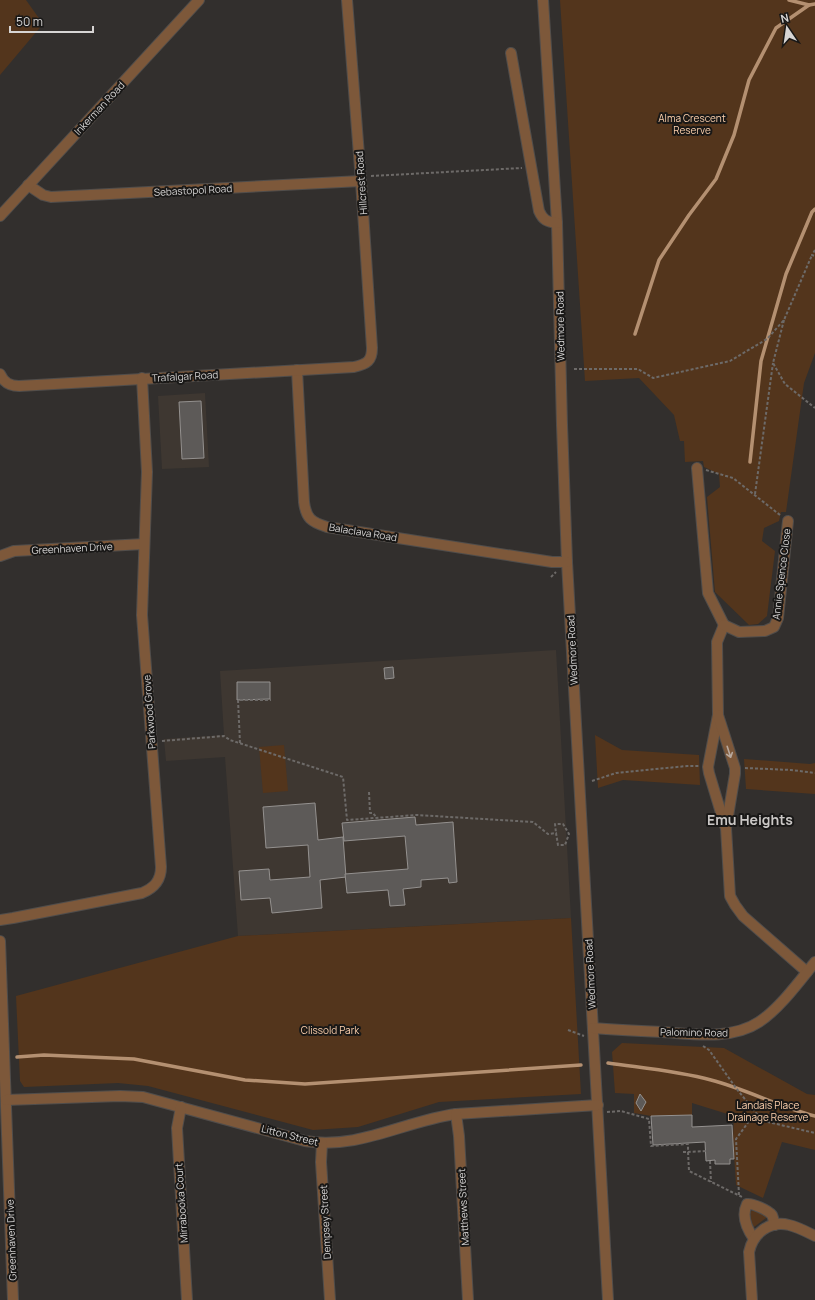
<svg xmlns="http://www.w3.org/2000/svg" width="815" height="1300" viewBox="0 0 815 1300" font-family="Manrope,sans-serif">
  <rect width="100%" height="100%" fill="#322f2d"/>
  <g fill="#3e3731">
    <polygon points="205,393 209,467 162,469 158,396"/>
    <polygon points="556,650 571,918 238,936 225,757 166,761 164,739 224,735 220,671"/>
  </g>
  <g fill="#53351c">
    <polygon points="0,0 26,0 43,24 0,75"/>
    <polygon points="560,0 815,0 815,353 804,383 786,512 781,512 779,521 764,528 762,541 775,551 767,616 758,624 749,625 715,592 707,497 720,487 719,474 704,467 703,461 685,462 684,441 680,441 674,415 639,378 585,381"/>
    <polygon points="595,735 622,750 699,755 700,785 623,780 598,788"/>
    <polygon points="284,745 288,791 263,793 259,747"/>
    <polygon points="744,759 810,764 815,763 815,794 746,789"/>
    <polygon points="571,918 581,1094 439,1102 358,1127 313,1130 148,1086 118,1083 24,1087 20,1081 16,996 238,936"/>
    <polygon points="622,1043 724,1048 807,1094 815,1095 815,1150 782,1142 763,1198 736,1185 733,1138 734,1116 692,1103 692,1115 651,1116 634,1113 634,1094 615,1093 612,1052"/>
    <polygon points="753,1210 766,1216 766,1218 754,1227 751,1225 750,1212"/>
  </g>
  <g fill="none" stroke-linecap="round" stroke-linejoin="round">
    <g stroke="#b49071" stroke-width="3.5">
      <polyline points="789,0 809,5"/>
      <polyline points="635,334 659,260 689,215 716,179 734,135 749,80 776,28 809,5 815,4"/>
      <polyline points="750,462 761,361 786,274 812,212 815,209"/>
      <polyline points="17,1057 44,1055 134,1059 245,1080 305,1084 581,1065"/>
      <path d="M 608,1063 C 642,1068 677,1071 711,1080 C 746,1089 779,1107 815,1116"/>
    </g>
  </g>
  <g fill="#5d5a58" stroke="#94918f">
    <polygon points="201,401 204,458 182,459 179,402"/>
    <polygon points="393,667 394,678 385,679 384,668"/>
    <polygon points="237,682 270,682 270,699 237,700"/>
    <polygon points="315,803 318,840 343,837 346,877 320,880 322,908 272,913 270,898 241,900 239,871 269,869 270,880 310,877 308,845 266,848 263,807"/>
    <polygon points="415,817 416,825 453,822 457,882 449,883 448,878 421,880 421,887 403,889 405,905 390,906 388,890 347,893 345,874 408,869 405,836 344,841 342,823"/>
    <polygon points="640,1094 646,1102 641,1111 636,1103"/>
    <polygon points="692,1115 692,1127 732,1125 734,1159 730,1159 730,1164 715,1164 715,1160 706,1161 705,1142 653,1145 651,1116"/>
  </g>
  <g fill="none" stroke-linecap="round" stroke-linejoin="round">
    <defs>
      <g id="minor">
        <polyline points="543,0 557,223 562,425 567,562 608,1300"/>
        <path d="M 511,53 L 539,211 C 543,220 547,222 557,223"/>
        <polyline points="28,185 43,195 51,197 361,181"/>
        <polyline points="0,216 199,0"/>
        <path d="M 297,370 L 304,502 C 306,518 311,522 327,527 L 552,562 L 567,562"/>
        <path d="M 0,374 C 4,383 10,386 19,386 L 354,367 C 367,364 372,361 372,348 L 361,181 L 347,0"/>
        <polyline points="697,468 708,593 724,625"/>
        <polyline points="0,556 14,551 144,544"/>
        <polyline points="724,625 717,642 718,715 708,767 709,773 725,826"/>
        <polyline points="724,625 739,632 765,631 774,627 778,618 788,521"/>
        <polyline points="718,715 735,768 735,774 726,828 730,896 735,905 743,916 807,972"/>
        <path d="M 0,920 L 13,918 L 142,893 C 154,888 161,881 161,867 L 142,615 L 147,472 L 142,378"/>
        <polyline points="0,941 13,1300"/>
        <path d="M 593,1028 C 617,1030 640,1031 663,1032 C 694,1034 732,1040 759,1022 C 779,1009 799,982 815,962"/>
        <path d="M 6,1100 L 120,1096 L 143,1097 L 305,1141 C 359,1150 404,1121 456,1114 L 598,1105"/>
        <polyline points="181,1107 177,1128 187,1300"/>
        <polyline points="456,1114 459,1136 468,1300"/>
        <polyline points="322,1143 321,1162 330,1300"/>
        <path d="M 754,1239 C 747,1229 741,1216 747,1204 C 752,1203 768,1210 772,1215 C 773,1217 774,1222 775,1225"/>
        <path d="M 752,1300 L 749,1252 C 753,1233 770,1220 789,1225 C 798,1227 807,1232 815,1236"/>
      </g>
    </defs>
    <use href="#minor" stroke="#504d4b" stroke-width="12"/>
    <g stroke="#6d6a68" stroke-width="2" stroke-dasharray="3 2" stroke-linecap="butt">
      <polyline points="371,176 522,168"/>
      <polyline points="815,250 812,255 815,256"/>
      <polyline points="784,320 773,363 785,384 815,408"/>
      <polyline points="574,369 638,369 653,378 730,361 767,339 784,320 812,255"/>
      <polyline points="706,470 733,478 780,515"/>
      <polyline points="755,494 773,363"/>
      <polyline points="551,577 556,572"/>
      <polyline points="162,741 224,736 230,740 343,777 347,820 417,815 533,822 548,834 556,833 558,845 565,845 569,834 563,824 555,824 556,833"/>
      <polyline points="240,743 238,700 271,700"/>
      <polyline points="745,768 791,770 815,773"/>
      <polyline points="592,781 616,773 687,766 699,766"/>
      <polyline points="369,792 370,813 373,813 377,818"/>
      <polyline points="568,1030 584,1036"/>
      <polyline points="703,1046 709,1050 736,1088 756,1113 768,1122 815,1133"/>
      <polyline points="607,1112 621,1111 649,1119 651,1146 688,1144 688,1152 706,1151"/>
      <polyline points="683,1152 688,1152 689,1171 742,1197"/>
      <polyline points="710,1161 711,1182"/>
      <polyline points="739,1195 736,1139 755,1113"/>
    </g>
    <use href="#minor" stroke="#7d583a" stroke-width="10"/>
  </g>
  <defs><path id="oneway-shaft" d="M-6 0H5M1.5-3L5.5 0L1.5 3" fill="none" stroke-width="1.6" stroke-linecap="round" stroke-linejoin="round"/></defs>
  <use stroke="#b8a99e" href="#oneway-shaft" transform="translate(729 752) rotate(72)"/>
  <g text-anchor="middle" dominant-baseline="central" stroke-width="4" stroke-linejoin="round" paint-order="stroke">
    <g font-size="10" fill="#d7d5d4" stroke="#191817">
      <text transform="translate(99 108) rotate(-47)">Inkerman Road</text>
      <text transform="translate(361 183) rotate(-94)">Hillcrest Road</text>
      <text transform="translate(193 190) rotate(-3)">Sebastopol Road</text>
      <text transform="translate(560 326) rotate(-91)">Wedmore Road</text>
      <text transform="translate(185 376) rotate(-3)">Trafalgar Road</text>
      <text transform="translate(363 532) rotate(9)">Balaclava Road</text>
      <text transform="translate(72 548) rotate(-3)">Greenhaven Drive</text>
      <text transform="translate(781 574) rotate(-83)">Annie Spence Close</text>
      <text transform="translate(572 650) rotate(-93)">Wedmore Road</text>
      <text transform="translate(149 712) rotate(-94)">Parkwood Grove</text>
      <text transform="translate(590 974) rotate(-93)">Wedmore Road</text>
      <text transform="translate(694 1032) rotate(1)">Palomino Road</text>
      <text transform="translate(290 1135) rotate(14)">Litton Street</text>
      <text transform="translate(181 1203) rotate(-94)">Mirrabooka Court</text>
      <text transform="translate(463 1207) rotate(-93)">Matthews Street</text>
      <text transform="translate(325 1222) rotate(-93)">Dempsey Street</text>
      <text transform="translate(11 1240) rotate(-92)">Greenhaven Drive</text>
    </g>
    <g font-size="10" fill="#fed1ad" stroke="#191817">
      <text x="692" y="118">Alma Crescent<tspan x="692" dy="12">Reserve</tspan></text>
      <text x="330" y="1030">Clissold Park</text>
      <text x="768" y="1105">Landais Place<tspan x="768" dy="12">Drainage Reserve</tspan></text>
    </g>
    <g font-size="14" font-weight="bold" fill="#cbc8c6" stroke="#191817">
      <text x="750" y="819">Emu Heights</text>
    </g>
  </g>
  <g transform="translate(787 28) rotate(347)" stroke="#191817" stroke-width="3" paint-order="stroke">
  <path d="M0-3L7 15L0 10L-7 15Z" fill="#d7d5d4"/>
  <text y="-6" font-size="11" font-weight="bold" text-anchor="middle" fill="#d7d5d4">N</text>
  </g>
  <path d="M10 26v6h83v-6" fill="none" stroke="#d7d5d4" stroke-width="2"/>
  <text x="16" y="26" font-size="12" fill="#d7d5d4" stroke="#191817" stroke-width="3" paint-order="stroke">50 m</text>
</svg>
